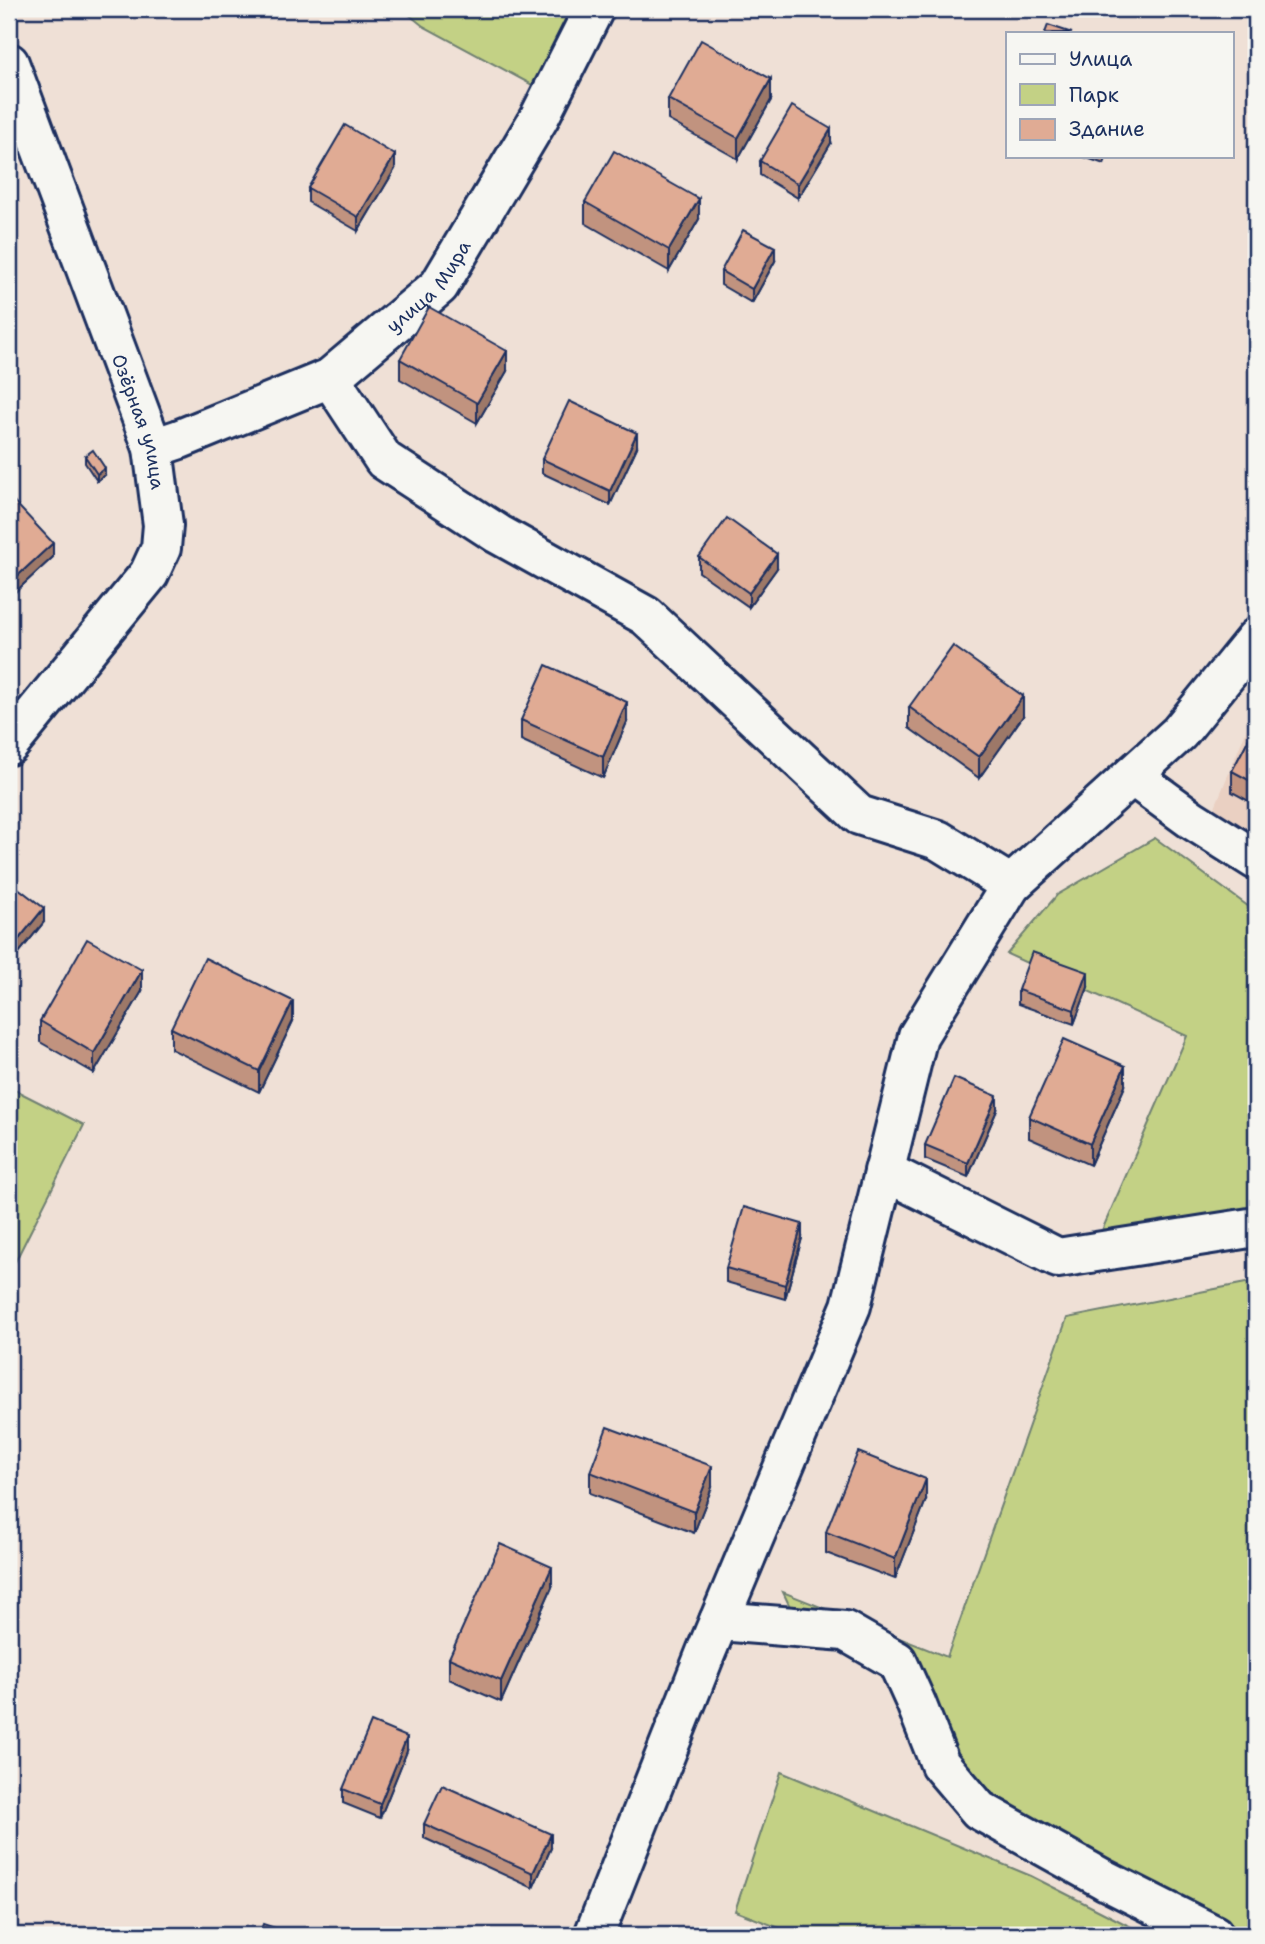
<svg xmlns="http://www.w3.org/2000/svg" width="1265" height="1944" viewBox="0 0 1265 1944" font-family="'Shantell Sans',sans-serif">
  <rect width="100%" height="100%" fill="#efe0d6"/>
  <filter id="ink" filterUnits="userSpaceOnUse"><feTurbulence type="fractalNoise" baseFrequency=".0143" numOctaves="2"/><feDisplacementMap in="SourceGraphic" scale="14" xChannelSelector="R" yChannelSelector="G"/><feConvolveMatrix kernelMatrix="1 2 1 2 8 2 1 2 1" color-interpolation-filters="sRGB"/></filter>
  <g filter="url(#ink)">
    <polygon fill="#ead0c2" points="1256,711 1256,864 1208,824 1253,714"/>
    <g fill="#c3d185" stroke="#6f8072" stroke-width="2">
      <polygon points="402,9 575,9 538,88 423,26"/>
      <polygon points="1155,838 1256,912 1256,1242 1089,1260 1187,1036 1007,954 1057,895"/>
      <polygon points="9,1087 84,1125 9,1274"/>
      <polygon points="1256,1281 1256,1935 1212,1935 978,1822 919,1687 800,1628 783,1592 947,1657 1067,1318"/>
      <polygon points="781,1772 1031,1876 1147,1935 798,1935 735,1911"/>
    </g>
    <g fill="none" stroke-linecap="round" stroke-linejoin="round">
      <defs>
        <g id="minor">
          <path id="s1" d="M 9,63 L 153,448 L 163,525 L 161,548 L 149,574 L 9,745"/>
          <polyline points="330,378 384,460 498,534 646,616 859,815 938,840 1011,885"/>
          <path id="s2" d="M 153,448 L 180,439 L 330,378 L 439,286 L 539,118 L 594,9"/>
          <polyline points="1132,776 1191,819 1256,860"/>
          <polyline points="884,1171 1058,1258 1256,1227"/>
          <polyline points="719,1621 845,1631 897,1661 916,1703 940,1764 979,1810 1105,1880 1214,1935"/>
          <polyline points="594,1935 706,1652 851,1306 918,1036 1011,885 1179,733 1256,638"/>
        </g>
      </defs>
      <use href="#minor" stroke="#1b2f5e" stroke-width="44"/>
      <use href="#minor" stroke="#f6f6f2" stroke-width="38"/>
    </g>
    <g fill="#c1937f" stroke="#1b2f5e" stroke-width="2">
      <polygon points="668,99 771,100 738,159 668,120"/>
      <polygon points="831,143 798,198 760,175 760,161"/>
      <polygon points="1081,156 1107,156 1104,164"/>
      <polygon points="395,169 358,231 308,202 308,188"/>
      <polygon points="585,202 699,219 669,271 585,223"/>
      <polygon points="775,261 752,303 721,285 721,271"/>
      <polygon points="400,359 507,371 477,423 400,379"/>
      <polygon points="637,447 610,505 542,473 542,459"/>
      <polygon points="85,456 105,475 97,481 85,463"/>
      <polygon points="9,496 53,557 13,594 9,589"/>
      <polygon points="699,557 777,568 749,607 699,572"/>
      <polygon points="909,707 1023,716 979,778 909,728"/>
      <polygon points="521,720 627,722 603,778 521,740"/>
      <polygon points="1256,725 1256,805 1232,792 1232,771"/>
      <polygon points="9,881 44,922 10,964 9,963"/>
      <polygon points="1088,987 1074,1024 1018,1004 1018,990"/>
      <polygon points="142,991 94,1073 40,1042 40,1021"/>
      <polygon points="293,1021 259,1092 171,1049 171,1028"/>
      <polygon points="1125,1086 1090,1165 1029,1138 1029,1117"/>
      <polygon points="997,1110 968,1177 925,1159 925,1145"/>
      <polygon points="802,1238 785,1299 726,1282 726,1268"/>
      <polygon points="590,1472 712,1487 694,1533 590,1493"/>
      <polygon points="926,1500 895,1579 826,1553 826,1532"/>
      <polygon points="552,1587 501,1702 449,1679 449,1658"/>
      <polygon points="407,1751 380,1818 343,1803 343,1789"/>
      <polygon points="424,1824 551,1848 533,1888 424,1838"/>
    </g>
    <g fill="#9d7868" stroke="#1b2f5e" stroke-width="2">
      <polygon points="771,79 771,100 738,159 738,138"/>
      <polygon points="831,129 831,143 798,198 798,184"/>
      <polygon points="395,155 395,169 358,231 358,217"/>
      <polygon points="699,199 699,219 669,271 669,250"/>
      <polygon points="775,247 775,261 752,303 752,289"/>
      <polygon points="507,351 507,371 477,423 477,403"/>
      <polygon points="637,433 637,447 610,505 610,491"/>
      <polygon points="105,468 105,475 97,481 97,474"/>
      <polygon points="53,543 53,557 13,594 13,580"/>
      <polygon points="777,554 777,568 749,607 749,593"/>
      <polygon points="1023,696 1023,716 979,778 979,757"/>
      <polygon points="627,702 627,722 603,778 603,757"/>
      <polygon points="44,908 44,922 10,964 10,950"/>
      <polygon points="142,970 142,991 94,1073 94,1053"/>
      <polygon points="1088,972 1088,987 1074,1024 1074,1010"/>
      <polygon points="293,1001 293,1021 259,1092 259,1071"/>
      <polygon points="1125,1066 1125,1086 1090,1165 1090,1144"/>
      <polygon points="997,1096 997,1110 968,1177 968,1163"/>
      <polygon points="802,1224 802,1238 785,1299 785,1285"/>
      <polygon points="712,1466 712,1487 694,1533 694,1512"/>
      <polygon points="926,1479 926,1500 895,1579 895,1559"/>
      <polygon points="552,1567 552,1587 501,1702 501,1681"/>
      <polygon points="407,1737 407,1751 380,1818 380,1804"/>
      <polygon points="551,1834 551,1848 533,1888 533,1873"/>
    </g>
    <g fill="#e0ab94" stroke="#1b2f5e" stroke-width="2">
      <polygon points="1048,25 1072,33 1045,33"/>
      <polygon points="701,40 771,79 738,138 668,99"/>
      <polygon points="792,106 831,129 798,184 760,161"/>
      <polygon points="345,125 395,155 358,217 308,188"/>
      <polygon points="614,151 699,199 669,250 585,202"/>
      <polygon points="743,230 775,247 752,289 721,271"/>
      <polygon points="429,307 507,351 477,403 400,359"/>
      <polygon points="569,401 637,433 610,491 542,459"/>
      <polygon points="93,450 105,468 97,474 85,456"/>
      <polygon points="9,496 53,543 13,580 9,575"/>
      <polygon points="727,518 777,554 749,593 699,557"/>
      <polygon points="953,646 1023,696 979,757 909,707"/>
      <polygon points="546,665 627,702 603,757 521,720"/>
      <polygon points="1256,725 1256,784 1232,771"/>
      <polygon points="9,881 44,908 10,950 9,949"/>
      <polygon points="87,939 142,970 94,1053 40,1021"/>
      <polygon points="1032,952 1088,972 1074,1010 1018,990"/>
      <polygon points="205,958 293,1001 259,1071 171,1028"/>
      <polygon points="1064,1039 1125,1066 1090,1144 1029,1117"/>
      <polygon points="954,1078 997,1096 968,1163 925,1145"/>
      <polygon points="744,1207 802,1224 785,1285 726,1268"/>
      <polygon points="607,1427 712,1466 694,1512 590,1472"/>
      <polygon points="858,1452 926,1479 895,1559 826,1532"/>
      <polygon points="500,1544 552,1567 501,1681 449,1658"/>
      <polygon points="371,1722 407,1737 380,1804 343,1789"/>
      <polygon points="442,1785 551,1834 533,1873 424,1824"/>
      <polygon points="263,1924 296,1935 259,1935"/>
    </g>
  </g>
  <g text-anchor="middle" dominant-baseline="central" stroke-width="6" stroke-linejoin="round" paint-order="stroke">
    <g font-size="19" fill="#1b2f5e" stroke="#f6f6f2">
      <text stroke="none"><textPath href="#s2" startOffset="326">улица Мира</textPath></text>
      <text stroke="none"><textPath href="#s1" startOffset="382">Озёрная улица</textPath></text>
    </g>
  </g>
  <rect width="1265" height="1944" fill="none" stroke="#f6f6f2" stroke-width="35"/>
  <rect x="18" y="18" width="1230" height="1909" fill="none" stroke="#1b2f5e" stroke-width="2.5" filter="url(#ink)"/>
  <rect x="1006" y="32" width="228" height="126" fill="#f6f6f2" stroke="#9ea6b7" stroke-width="2"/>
  <rect x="1020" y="54" width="35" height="10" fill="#f6f6f2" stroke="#9ea6b7" stroke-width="2"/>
  <text x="1069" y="66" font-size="21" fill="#1b2f5e">Улица</text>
  <rect x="1020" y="84" width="35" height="21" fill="#c3d185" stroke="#9ea6b7" stroke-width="2"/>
  <text x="1069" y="102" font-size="21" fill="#1b2f5e">Парк</text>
  <rect x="1020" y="119" width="35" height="21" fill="#e0ab94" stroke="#9ea6b7" stroke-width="2"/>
  <text x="1069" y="136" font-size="21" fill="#1b2f5e">Здание</text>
</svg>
